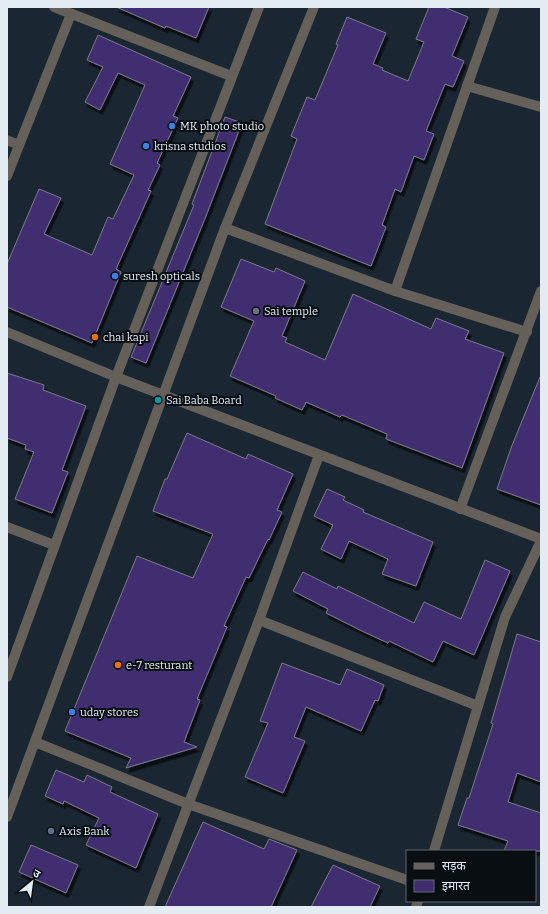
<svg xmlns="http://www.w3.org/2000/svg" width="548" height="914" viewBox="0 0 548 914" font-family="Bitter,'Noto Sans Devanagari',serif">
  <defs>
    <filter id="shadow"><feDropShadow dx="2.5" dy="4.5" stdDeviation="0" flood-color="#0009"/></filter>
  </defs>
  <rect width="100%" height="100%" fill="#1a2631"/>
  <g fill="#402d70" stroke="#7c798a" filter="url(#shadow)">
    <polygon points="116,7 209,7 196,38 166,26 165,28"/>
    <polygon points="429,7 444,7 468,17 452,56 464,61 453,87 445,84 426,131 434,134 424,160 414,156 401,192 395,189 382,225 386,227 371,266 265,224 297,139 291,136 307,97 315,100 338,45 336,44 347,17 386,33 373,64 383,68 382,70 408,81 424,42 416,39"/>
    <polygon points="98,35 191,77 173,116 178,118 157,163 160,165 148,190 151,191 116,269 121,272 92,343 7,307 7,264 39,189 61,198 44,234 92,255 108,217 113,219 134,175 110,164 145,85 118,73 100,110 85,102 103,67 87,60"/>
    <polygon points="225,117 242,123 204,221 146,363 131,357 194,205 192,204"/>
    <polygon points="241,259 274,272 276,268 305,281 282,336 287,338 285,342 325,360 353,294 431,329 436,318 469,331 465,339 504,353 462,468 386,439 387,434 342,415 340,417 306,402 302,410 275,398 276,396 230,376 254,321 221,307"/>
    <polygon points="7,373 44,385 43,390 86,406 62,470 68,472 52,513 15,499 34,452 25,449 26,445 7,438"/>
    <polygon points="540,377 541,377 541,505 497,489 511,448"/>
    <polygon points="187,433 246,459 248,454 293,474 277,510 282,512 269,540 268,539 249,578 246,577 224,626 227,627 197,699 200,700 184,742 197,747 126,768 131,758 65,731 137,556 193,578 213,534 153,511 165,479 167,479"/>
    <polygon points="327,489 345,497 343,500 364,510 363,512 433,542 416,586 382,574 388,559 349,541 341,559 321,549 333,525 314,516"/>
    <polygon points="485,560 510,571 474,655 443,641 433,662 389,641 388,643 364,632 326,613 328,609 293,591 303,572 337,589 338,586 414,623 424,602 461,619"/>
    <polygon points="517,634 541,642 541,782 517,773 508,802 541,813 541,851 504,851 508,841 458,825 467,798 469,798 493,724 491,723"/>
    <polygon points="282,663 340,685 347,669 384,685 378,701 375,700 361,731 306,707 294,737 305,741 283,793 245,777 268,723 260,721"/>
    <polygon points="56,770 84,782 87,775 112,787 110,792 158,814 136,868 86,845 99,818 64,801 63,804 45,796"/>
    <polygon points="203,822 264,849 269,839 297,850 271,907 165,907"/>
    <polygon points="31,845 78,865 66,893 19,872"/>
    <polygon points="333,865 380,886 370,907 311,907"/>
  </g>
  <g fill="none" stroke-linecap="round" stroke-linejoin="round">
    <g stroke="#65605a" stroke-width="10">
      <polyline points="54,7 231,76"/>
      <polyline points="467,86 541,107"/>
      <polyline points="7,140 19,145"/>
      <polyline points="7,176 71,14"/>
      <polyline points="225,228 395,291 527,332"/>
      <polyline points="395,291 495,7"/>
      <polyline points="7,332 116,377 541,539"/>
      <polyline points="460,509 541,291"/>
      <polyline points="7,527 54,545"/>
      <polyline points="259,620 478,706"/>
      <polyline points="7,677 116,377 259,7"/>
      <polyline points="35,742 188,804 407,880"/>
      <polyline points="434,851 505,617 541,541"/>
      <polyline points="149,907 259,620 319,455"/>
      <polyline points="416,907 418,901"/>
    </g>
    <polyline stroke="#65605a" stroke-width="10" points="7,817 225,228 314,7"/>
  </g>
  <g fill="#3f7fe0" stroke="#090e13" stroke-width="1.5">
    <circle cx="172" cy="126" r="4"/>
    <circle cx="146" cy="146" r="4"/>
    <circle cx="115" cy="276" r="4"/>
    <circle cx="72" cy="712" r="4"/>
  </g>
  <circle fill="#6b7280" stroke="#090e13" stroke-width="1.5" cx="256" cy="311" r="4"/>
  <g fill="#e8710a" stroke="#090e13" stroke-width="1.5">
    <circle cx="95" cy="337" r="4"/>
    <circle cx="118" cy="665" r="4"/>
  </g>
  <circle fill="#0f9aa8" stroke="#090e13" stroke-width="1.5" cx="158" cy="400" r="4"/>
  <circle fill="#5c6f8a" stroke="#090e13" stroke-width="1.5" cx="51" cy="831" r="4"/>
  <g text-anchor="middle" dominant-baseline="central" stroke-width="4" stroke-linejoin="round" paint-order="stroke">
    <g font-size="11" fill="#e4ecf3" stroke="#090e13" text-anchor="start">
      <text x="180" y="126">MK photo studio</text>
      <text x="154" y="146">krisna studios</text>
      <text x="123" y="276">suresh opticals</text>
      <text x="264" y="311">Sai temple</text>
      <text x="103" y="337">chai kapi</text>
      <text x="166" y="400">Sai Baba Board</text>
      <text x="126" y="665">e-7 resturant</text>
      <text x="80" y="712">uday stores</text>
      <text x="59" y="831">Axis Bank</text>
    </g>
  </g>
  <rect width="548" height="914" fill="none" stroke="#e4ecf3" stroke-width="16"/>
  <rect x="406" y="850" width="130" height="52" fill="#090e13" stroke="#61676d"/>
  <rect x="414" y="863" width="20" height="6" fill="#65605a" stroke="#61676d"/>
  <text x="442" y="870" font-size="12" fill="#e4ecf3">सड़क</text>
  <rect x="414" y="880" width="20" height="12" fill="#402d70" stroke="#61676d"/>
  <text x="442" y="890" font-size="12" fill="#e4ecf3">इमारत</text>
  <g transform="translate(32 882) rotate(29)" stroke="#090e13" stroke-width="3" paint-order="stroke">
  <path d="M0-3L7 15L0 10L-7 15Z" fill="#e4ecf3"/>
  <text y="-6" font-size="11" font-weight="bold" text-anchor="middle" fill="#e4ecf3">उ</text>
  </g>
</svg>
